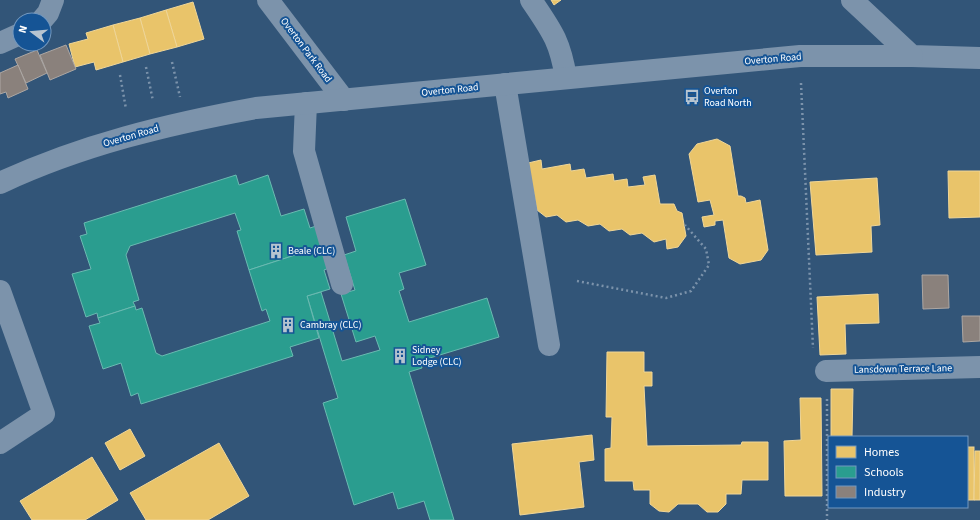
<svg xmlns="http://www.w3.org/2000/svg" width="980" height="520" viewBox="0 0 980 520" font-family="'Source Sans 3',sans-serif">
  <rect width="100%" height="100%" fill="#325578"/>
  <g fill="#e9c46a" stroke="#f0d697">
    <polygon points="551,0 561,0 554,5"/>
    <polygon points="193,2 204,39 177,47 166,10"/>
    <polygon points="166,10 177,47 150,54 140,18"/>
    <polygon points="140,18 150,54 123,62 113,25"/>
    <polygon points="113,25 123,62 96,70 94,62 75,67 69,44 88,39 86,33"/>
    <polygon points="717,139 730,146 738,196 741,196 745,198 746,203 760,200 768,250 761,260 740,264 729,258 723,220 715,221 715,225 704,227 702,217 714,215 710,200 698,202 689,154 697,144"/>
    <polygon points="541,160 542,169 570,164 571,171 584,169 586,178 613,174 614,181 627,179 628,187 645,185 643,177 655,175 660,204 674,204 677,211 682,213 686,236 678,247 667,249 666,239 654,242 642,233 630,235 622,229 609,231 600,224 588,226 578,220 566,222 557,215 546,217 537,210 528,163"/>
    <polygon points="948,171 980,171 980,217 949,218"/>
    <polygon points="877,178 880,225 871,226 872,252 816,255 810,182"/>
    <polygon points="878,294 879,323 845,324 846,354 820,355 817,297"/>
    <polygon points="607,352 644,352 644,372 652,372 652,386 644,386 647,446 741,445 742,442 768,442 768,480 742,480 741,494 726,494 726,504 718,512 707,512 698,504 678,504 669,512 659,511 650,504 650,490 634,490 633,481 605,481 605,449 611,448 612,417 606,417"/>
    <polygon points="831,389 853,389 852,437 831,437"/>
    <polygon points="800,398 821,398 822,496 785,496 784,441 801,440"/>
    <polygon points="130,429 145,456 120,470 105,443"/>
    <polygon points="592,435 594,460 579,462 584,507 520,515 512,444"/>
    <polygon points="219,443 249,496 208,520 146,520 130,493"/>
    <rect x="967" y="447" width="7" height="53"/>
    <polygon points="975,451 980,451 980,500 974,500"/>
    <polygon points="92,457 118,500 85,520 32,520 20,501"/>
  </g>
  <g fill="#2a9d8f" stroke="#6abab1">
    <polygon points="236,175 239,185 268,175 281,216 304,209 310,228 316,226 323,246 249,270 237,231 241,230 235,213 130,246 126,255 139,300 133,302 135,306 98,318 97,313 86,317 72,274 91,269 80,236 87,234 84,223"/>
    <polygon points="405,199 426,265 399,273 404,289 399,291 409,322 487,298 499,337 420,361 422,368 409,372 454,520 430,520 424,501 398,509 393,492 354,505 323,403 338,398 307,296 321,292 342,361 380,350 375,336 356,342 341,294 355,290 344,255 356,251 346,217"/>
    <polygon points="323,246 329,268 324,270 330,289 307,296 319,338 290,347 293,356 141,404 138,393 131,396 121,363 103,369 89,326 100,323 98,318 135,306 136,310 142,308 156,353 162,356 270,321 266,309 262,311 249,270"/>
  </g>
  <g fill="#8a817c" stroke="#ada7a3">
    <polygon points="66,45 76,69 50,80 40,55"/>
    <polygon points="37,50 47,73 26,83 15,59"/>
    <polygon points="18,65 28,89 8,98 6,92 0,94 0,73"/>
    <polygon points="922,275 948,275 949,308 923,309"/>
    <polygon points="962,316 980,316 980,341 963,342"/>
  </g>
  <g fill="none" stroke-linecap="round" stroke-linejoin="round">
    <g stroke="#7c93ab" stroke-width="2.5" stroke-dasharray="2 3" stroke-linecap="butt">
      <polyline points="172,62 180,97"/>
      <polyline points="146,67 153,101"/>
      <polyline points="120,75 126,109"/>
      <polyline points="801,83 813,348"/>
      <polyline points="577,281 666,298 691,291 709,265 706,249 685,225"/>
      <polyline points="827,399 827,520"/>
    </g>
    <g stroke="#7c93ab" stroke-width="22">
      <polyline points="268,0 344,100"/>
      <path d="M 531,0 C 552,31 560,41 566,78"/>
      <polyline points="852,0 912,56 980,58"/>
      <polyline points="42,20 48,13 53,0"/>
      <polyline points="0,43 20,34"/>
      <polyline points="505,84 549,345"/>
      <polyline points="306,103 304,151 342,284"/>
      <path d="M 0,183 C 81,145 168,124 256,108 L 800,56 L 912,56"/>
      <polyline points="0,291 44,414 0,443"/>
      <polyline points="826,371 980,367"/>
    </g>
  </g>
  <defs>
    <symbol id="bus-bare" viewBox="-9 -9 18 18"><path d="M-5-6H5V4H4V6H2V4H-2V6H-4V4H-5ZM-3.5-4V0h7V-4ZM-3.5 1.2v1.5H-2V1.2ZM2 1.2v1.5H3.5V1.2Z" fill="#b7c4d0" stroke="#155495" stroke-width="2.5" paint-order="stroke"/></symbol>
    <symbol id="building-bare" viewBox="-9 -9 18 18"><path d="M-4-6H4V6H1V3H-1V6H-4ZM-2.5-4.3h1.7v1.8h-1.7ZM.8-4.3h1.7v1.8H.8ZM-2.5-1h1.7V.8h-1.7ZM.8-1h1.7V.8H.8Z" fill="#b7c4d0" stroke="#155495" stroke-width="2.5" paint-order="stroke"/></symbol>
  </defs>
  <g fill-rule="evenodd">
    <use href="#bus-bare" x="681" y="86" width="22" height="22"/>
    <use href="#building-bare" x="265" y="240" width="22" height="22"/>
    <use href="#building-bare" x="277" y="314" width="22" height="22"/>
    <use href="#building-bare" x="389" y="345" width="22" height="22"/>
  </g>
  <g text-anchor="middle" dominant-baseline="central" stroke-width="4" stroke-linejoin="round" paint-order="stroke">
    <g font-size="10" fill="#fff" stroke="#155495">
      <text transform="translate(306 50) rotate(53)">Overton Park Road</text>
      <text transform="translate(773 59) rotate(-5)">Overton Road</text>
      <text transform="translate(450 90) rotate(-6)">Overton Road</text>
      <text transform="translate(131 136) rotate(-16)">Overton Road</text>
      <text transform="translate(903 369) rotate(-1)">Lansdown Terrace Lane</text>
    </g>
    <g font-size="10" fill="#fff" stroke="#155495" text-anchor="start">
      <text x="704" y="91">Overton<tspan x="704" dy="12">Road North</tspan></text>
      <text x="288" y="251">Beale (CLC)</text>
      <text x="300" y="325">Cambray (CLC)</text>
      <text x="412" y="350">Sidney<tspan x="412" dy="12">Lodge (CLC)</tspan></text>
    </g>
  </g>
  <rect x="828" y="436" width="140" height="72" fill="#155495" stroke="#7398bf"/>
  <rect x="836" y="446" width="20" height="12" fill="#e9c46a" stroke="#7398bf"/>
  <text x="864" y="456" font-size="12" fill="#ffffff">Homes</text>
  <rect x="836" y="466" width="20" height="12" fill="#2a9d8f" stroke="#7398bf"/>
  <text x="864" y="476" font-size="12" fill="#ffffff">Schools</text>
  <rect x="836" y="486" width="20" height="12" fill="#8a817c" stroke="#7398bf"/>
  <text x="864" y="496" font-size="12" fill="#ffffff">Industry</text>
  <g transform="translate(32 32) rotate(286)"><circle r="19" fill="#155495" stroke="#7398bf"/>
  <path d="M0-3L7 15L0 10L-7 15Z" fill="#b7c4d0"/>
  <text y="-6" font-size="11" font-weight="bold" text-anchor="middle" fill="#ffffff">N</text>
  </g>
</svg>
